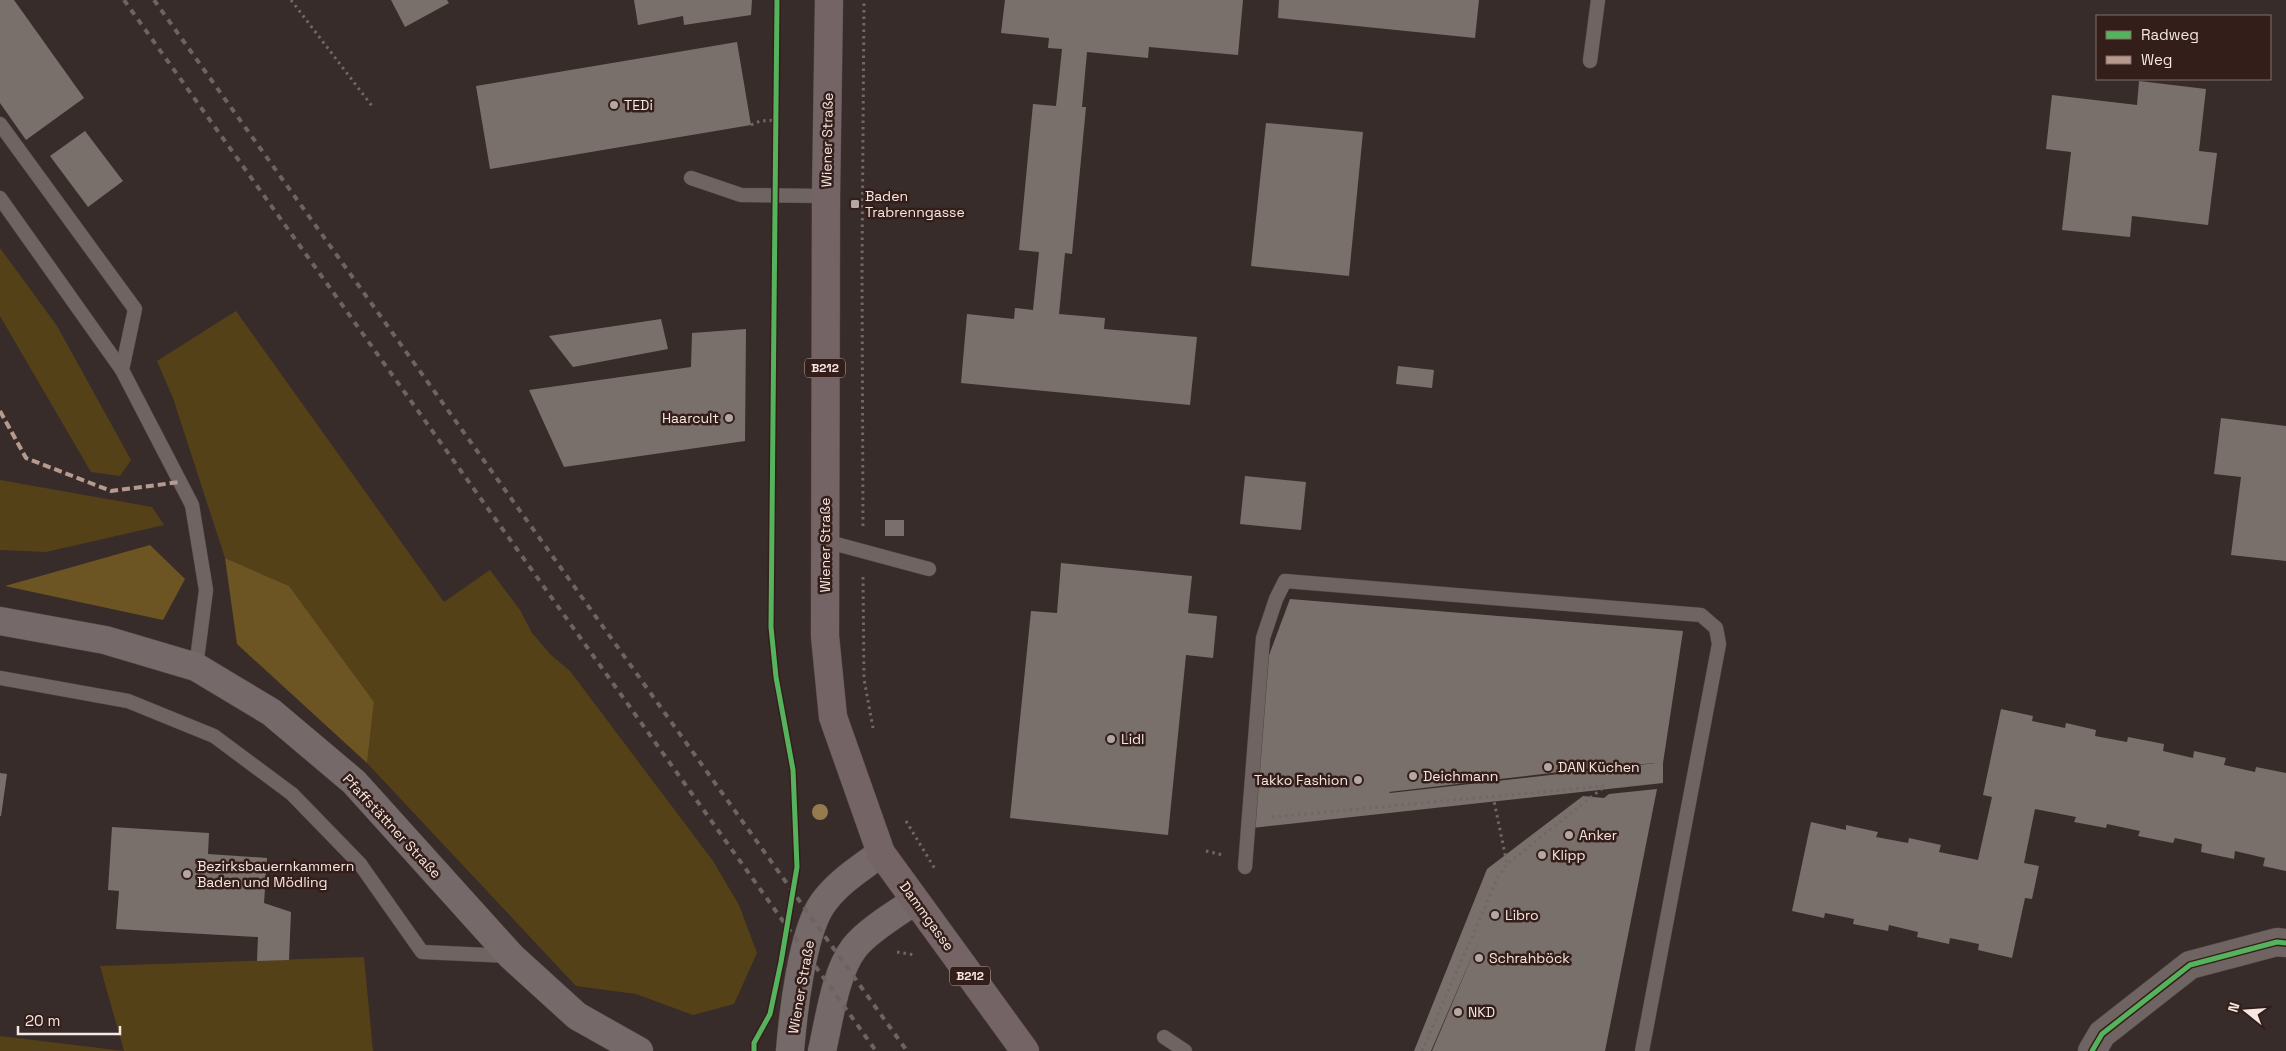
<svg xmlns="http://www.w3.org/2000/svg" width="2286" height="1051" viewBox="0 0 2286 1051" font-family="'Space Grotesk',sans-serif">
  <rect width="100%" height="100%" fill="#382c2a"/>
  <g fill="#554118">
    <polygon points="0,248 57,326 131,460 120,476 91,472 0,316"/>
    <polygon points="236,311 444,602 490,570 520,610 532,633 551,655 570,671 713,861 739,905 757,953 734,1004 693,1015 636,994 576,986 367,763 374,702 289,586 225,558 173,398 157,361"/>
    <polygon points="0,480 152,507 164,525 46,552 0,550"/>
    <polygon points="364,957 373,1051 0,1051 0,1036 124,1051 100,966"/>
  </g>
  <g fill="#6d5523">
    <polygon points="150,545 185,579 163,620 5,586"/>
    <polygon points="225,558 289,586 374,702 367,763 237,644"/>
  </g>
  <g fill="#79706b" fill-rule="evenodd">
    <polygon points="0,0 14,0 84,98 26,140 0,103"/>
    <polygon points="391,0 447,0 449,3 405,27"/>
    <polygon points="634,0 752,0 751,15 684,25 683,16 638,25"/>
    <polygon points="1005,0 1243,0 1238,55 1149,47 1148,58 1087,52 1082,107 1086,107 1072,254 1065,253 1059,314 1105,318 1104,329 1197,337 1190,405 961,383 967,314 1014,319 1015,308 1033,310 1039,252 1019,250 1033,104 1056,106 1062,49 1048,48 1049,38 1001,33"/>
    <polygon points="1279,0 1479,0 1475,38 1278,18"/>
    <polygon points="737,42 751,125 490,169 476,86"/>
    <polygon points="2139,81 2206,89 2199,151 2217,153 2208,225 2132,216 2130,237 2062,230 2071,152 2046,149 2052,95 2137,105"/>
    <polygon points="1266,123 1363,132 1349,276 1251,266"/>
    <polygon points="85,131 123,181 88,207 50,156"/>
    <polygon points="661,319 668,349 573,367 549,336"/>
    <polygon points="746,329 745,441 564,467 529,390 691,367 692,333"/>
    <polygon points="1398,366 1434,370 1432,388 1396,384"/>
    <polygon points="2221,418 2286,426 2286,561 2231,555 2241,477 2214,474"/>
    <polygon points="1245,476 1306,482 1301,530 1240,524"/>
    <rect x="885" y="520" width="19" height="16"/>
    <polygon points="1061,563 1192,576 1188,613 1217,616 1213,658 1186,655 1168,835 1010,818 1031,611 1057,613"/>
    <path d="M 1290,599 L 1683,631 L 1663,763 L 1663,783 L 1252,828 L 1265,666 ZM 1656,763 L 1390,793 L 1389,792 L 1585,769 Z"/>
    <polygon points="2001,709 2033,716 2032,721 2065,728 2066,723 2096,730 2095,736 2127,742 2128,737 2164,744 2163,751 2193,758 2194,751 2226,758 2224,765 2255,772 2256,767 2286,773 2286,871 2263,866 2265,858 2235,851 2234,859 2201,852 2202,844 2175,838 2173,843 2138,836 2140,831 2107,824 2106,828 2074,822 2076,817 2035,809 2024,863 2039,866 2032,899 2025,898 2012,958 1978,950 1979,944 1950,938 1949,944 1917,937 1918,932 1889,925 1888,931 1853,924 1854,919 1825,913 1824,918 1792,911 1811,822 1846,830 1846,825 1878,832 1876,837 1908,843 1909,838 1941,845 1939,852 1978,860 1992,797 1983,795"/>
    <polygon points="0,773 7,774 1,816 0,816"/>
    <polygon points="1657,789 1605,1051 1432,1051 1479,940 1431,1051 1414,1051 1487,869 1583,796 1604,798 1609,794"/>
    <polygon points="112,827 209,833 208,854 267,858 264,903 291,912 289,960 257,961 258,937 116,929 119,891 108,890"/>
  </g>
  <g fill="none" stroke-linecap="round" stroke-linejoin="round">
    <defs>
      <g id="lane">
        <polyline points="1590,61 1598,0"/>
        <polyline points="0,124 135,309 122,370"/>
        <polyline points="691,178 741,195 826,196"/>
        <polyline points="0,198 122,370 192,505 206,590 196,667"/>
        <polyline points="825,541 929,569"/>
        <polyline points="0,678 128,701 214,736 292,794 360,864 422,952 511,956"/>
        <polyline points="1245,867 1263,638 1276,599 1285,581 1701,615 1716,628 1719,644 1642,1051"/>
        <polyline points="1164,1037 1185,1051"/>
      </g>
      <polyline id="street" points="2092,1051 2102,1034 2190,965 2277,942 2286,943"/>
      <g id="secondary">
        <polyline points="0,621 105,640 196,667 271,712 354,782 511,956 577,1016 639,1051"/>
        <path d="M 790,1051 C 793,1014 802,932 823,903 C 838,882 861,868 881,853"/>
        <path d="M 822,1051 C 829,1021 835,973 854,948 C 867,931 897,913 915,901"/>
      </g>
      <polyline id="primary" points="829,0 826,196 825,636 833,717 881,853 1025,1051"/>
    </defs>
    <use href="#lane" stroke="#524845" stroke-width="15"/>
    <use href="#street" stroke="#524845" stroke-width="29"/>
    <use href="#secondary" stroke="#524845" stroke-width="29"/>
    <use href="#primary" stroke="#524845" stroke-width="29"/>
    <g stroke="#706866" stroke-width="3" stroke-dasharray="2.5 4" stroke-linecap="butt">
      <polyline points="291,0 372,106"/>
      <polyline points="751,125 760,121 776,120"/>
      <polyline points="863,526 862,267 864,0"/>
      <polyline points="863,577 864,679 873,728"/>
      <polyline points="1493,796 1507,864"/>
      <polyline points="1272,817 1605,786"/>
      <polyline points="906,821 935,869"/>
      <polyline points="1206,851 1223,855"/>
      <polyline points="897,952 915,955"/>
      <polyline points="1422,1051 1498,877 1507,864 1604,787"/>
    </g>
    <use href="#lane" stroke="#6f6462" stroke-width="14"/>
    <use href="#street" stroke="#6f6462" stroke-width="28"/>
    <use href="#secondary" stroke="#766969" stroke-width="28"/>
    <use href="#primary" stroke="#746465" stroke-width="28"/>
    <g stroke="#6d6361" stroke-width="4" stroke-dasharray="6 6" stroke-linecap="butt">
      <polyline points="124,0 876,1051"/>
      <polyline points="154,0 907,1051"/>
    </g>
    <polyline stroke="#b69a8f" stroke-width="4" stroke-dasharray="8 4" stroke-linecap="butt" points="0,411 26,458 111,491 180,482"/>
    <defs>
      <g id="cycleway">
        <polyline points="754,1051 754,1043 770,1014 781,962 797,867 793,770 776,677 771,627 777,0"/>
        <polyline points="2092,1051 2102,1034 2190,965 2277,942 2286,943"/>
      </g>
    </defs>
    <use href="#cycleway" stroke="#341e1a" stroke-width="8"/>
    <use href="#cycleway" stroke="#56b35d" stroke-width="5"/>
  </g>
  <circle fill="#967b4d" cx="820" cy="812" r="8"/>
  <g fill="#b4a6a2" stroke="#341e1a" stroke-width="2">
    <circle cx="614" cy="105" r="5"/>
    <rect x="850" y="199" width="10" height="10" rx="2.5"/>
    <circle cx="729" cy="418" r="5"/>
    <circle cx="1111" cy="739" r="5"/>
    <circle cx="1548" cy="767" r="5"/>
    <circle cx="1413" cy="776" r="5"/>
    <circle cx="1358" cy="780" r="5"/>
    <circle cx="1569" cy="835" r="5"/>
    <circle cx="1542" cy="855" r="5"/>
    <circle cx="187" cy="874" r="5"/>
    <circle cx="1495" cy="915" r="5"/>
    <circle cx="1479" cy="958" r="5"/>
    <circle cx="1458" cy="1012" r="5"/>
  </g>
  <g text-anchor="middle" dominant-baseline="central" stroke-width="5" stroke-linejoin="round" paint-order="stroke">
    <g fill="#341e1a" stroke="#bcaba7" stroke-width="1">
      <rect x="805" y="358.5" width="40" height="19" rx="4"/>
      <rect x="950" y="966.5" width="40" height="19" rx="4"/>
    </g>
    <g font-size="12" font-weight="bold" fill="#f6e7e3">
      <text x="825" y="368">B212</text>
      <text x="970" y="976">B212</text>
    </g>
    <g font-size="14" fill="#f6e7e3" stroke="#341e1a" text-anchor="start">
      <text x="624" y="105">TEDi</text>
      <text x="865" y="196">Baden<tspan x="865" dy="16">Trabrenngasse</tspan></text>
      <text x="719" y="418" text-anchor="end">Haarcult</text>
      <text x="1121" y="739">Lidl</text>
      <text x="1558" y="767">DAN Küchen</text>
      <text x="1423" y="776">Deichmann</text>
      <text x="1348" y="780" text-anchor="end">Takko Fashion</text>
      <text x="1579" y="835">Anker</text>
      <text x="1552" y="855">Klipp</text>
      <text x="197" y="866">Bezirksbauernkammern<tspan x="197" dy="16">Baden und Mödling</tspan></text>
      <text x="1505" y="915">Libro</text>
      <text x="1489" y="958">Schrahböck</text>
      <text x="1468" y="1012">NKD</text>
    </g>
    <g font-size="14" fill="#f6e7e3" stroke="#341e1a">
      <text transform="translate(827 140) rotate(-89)">Wiener Straße</text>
      <text transform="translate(825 545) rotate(-90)">Wiener Straße</text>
      <text transform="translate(392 826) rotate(47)">Pfaffstättner Straße</text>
      <text transform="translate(927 916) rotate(54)">Dammgasse</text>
      <text transform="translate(801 987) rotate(-80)">Wiener Straße</text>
    </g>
  </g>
  <rect x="2096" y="15" width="175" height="65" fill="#341e1a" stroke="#826e6a"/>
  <rect x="2106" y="31" width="25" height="8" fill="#56b35d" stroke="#826e6a"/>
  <text x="2141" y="40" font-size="15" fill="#f6e7e3">Radweg</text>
  <rect x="2106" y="56" width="25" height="8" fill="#b69a8f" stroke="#826e6a"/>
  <text x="2141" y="65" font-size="15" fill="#f6e7e3">Weg</text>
  <g transform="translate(2246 1011) rotate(287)" stroke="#341e1a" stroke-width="4" paint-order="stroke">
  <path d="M0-4L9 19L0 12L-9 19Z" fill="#f6e7e3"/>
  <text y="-8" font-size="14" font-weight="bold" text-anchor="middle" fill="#f6e7e3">N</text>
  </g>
  <path d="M18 1026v8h102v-8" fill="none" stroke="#f6e7e3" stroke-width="2.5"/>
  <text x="25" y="1026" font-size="15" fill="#f6e7e3" stroke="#341e1a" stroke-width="4" paint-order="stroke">20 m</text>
</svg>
